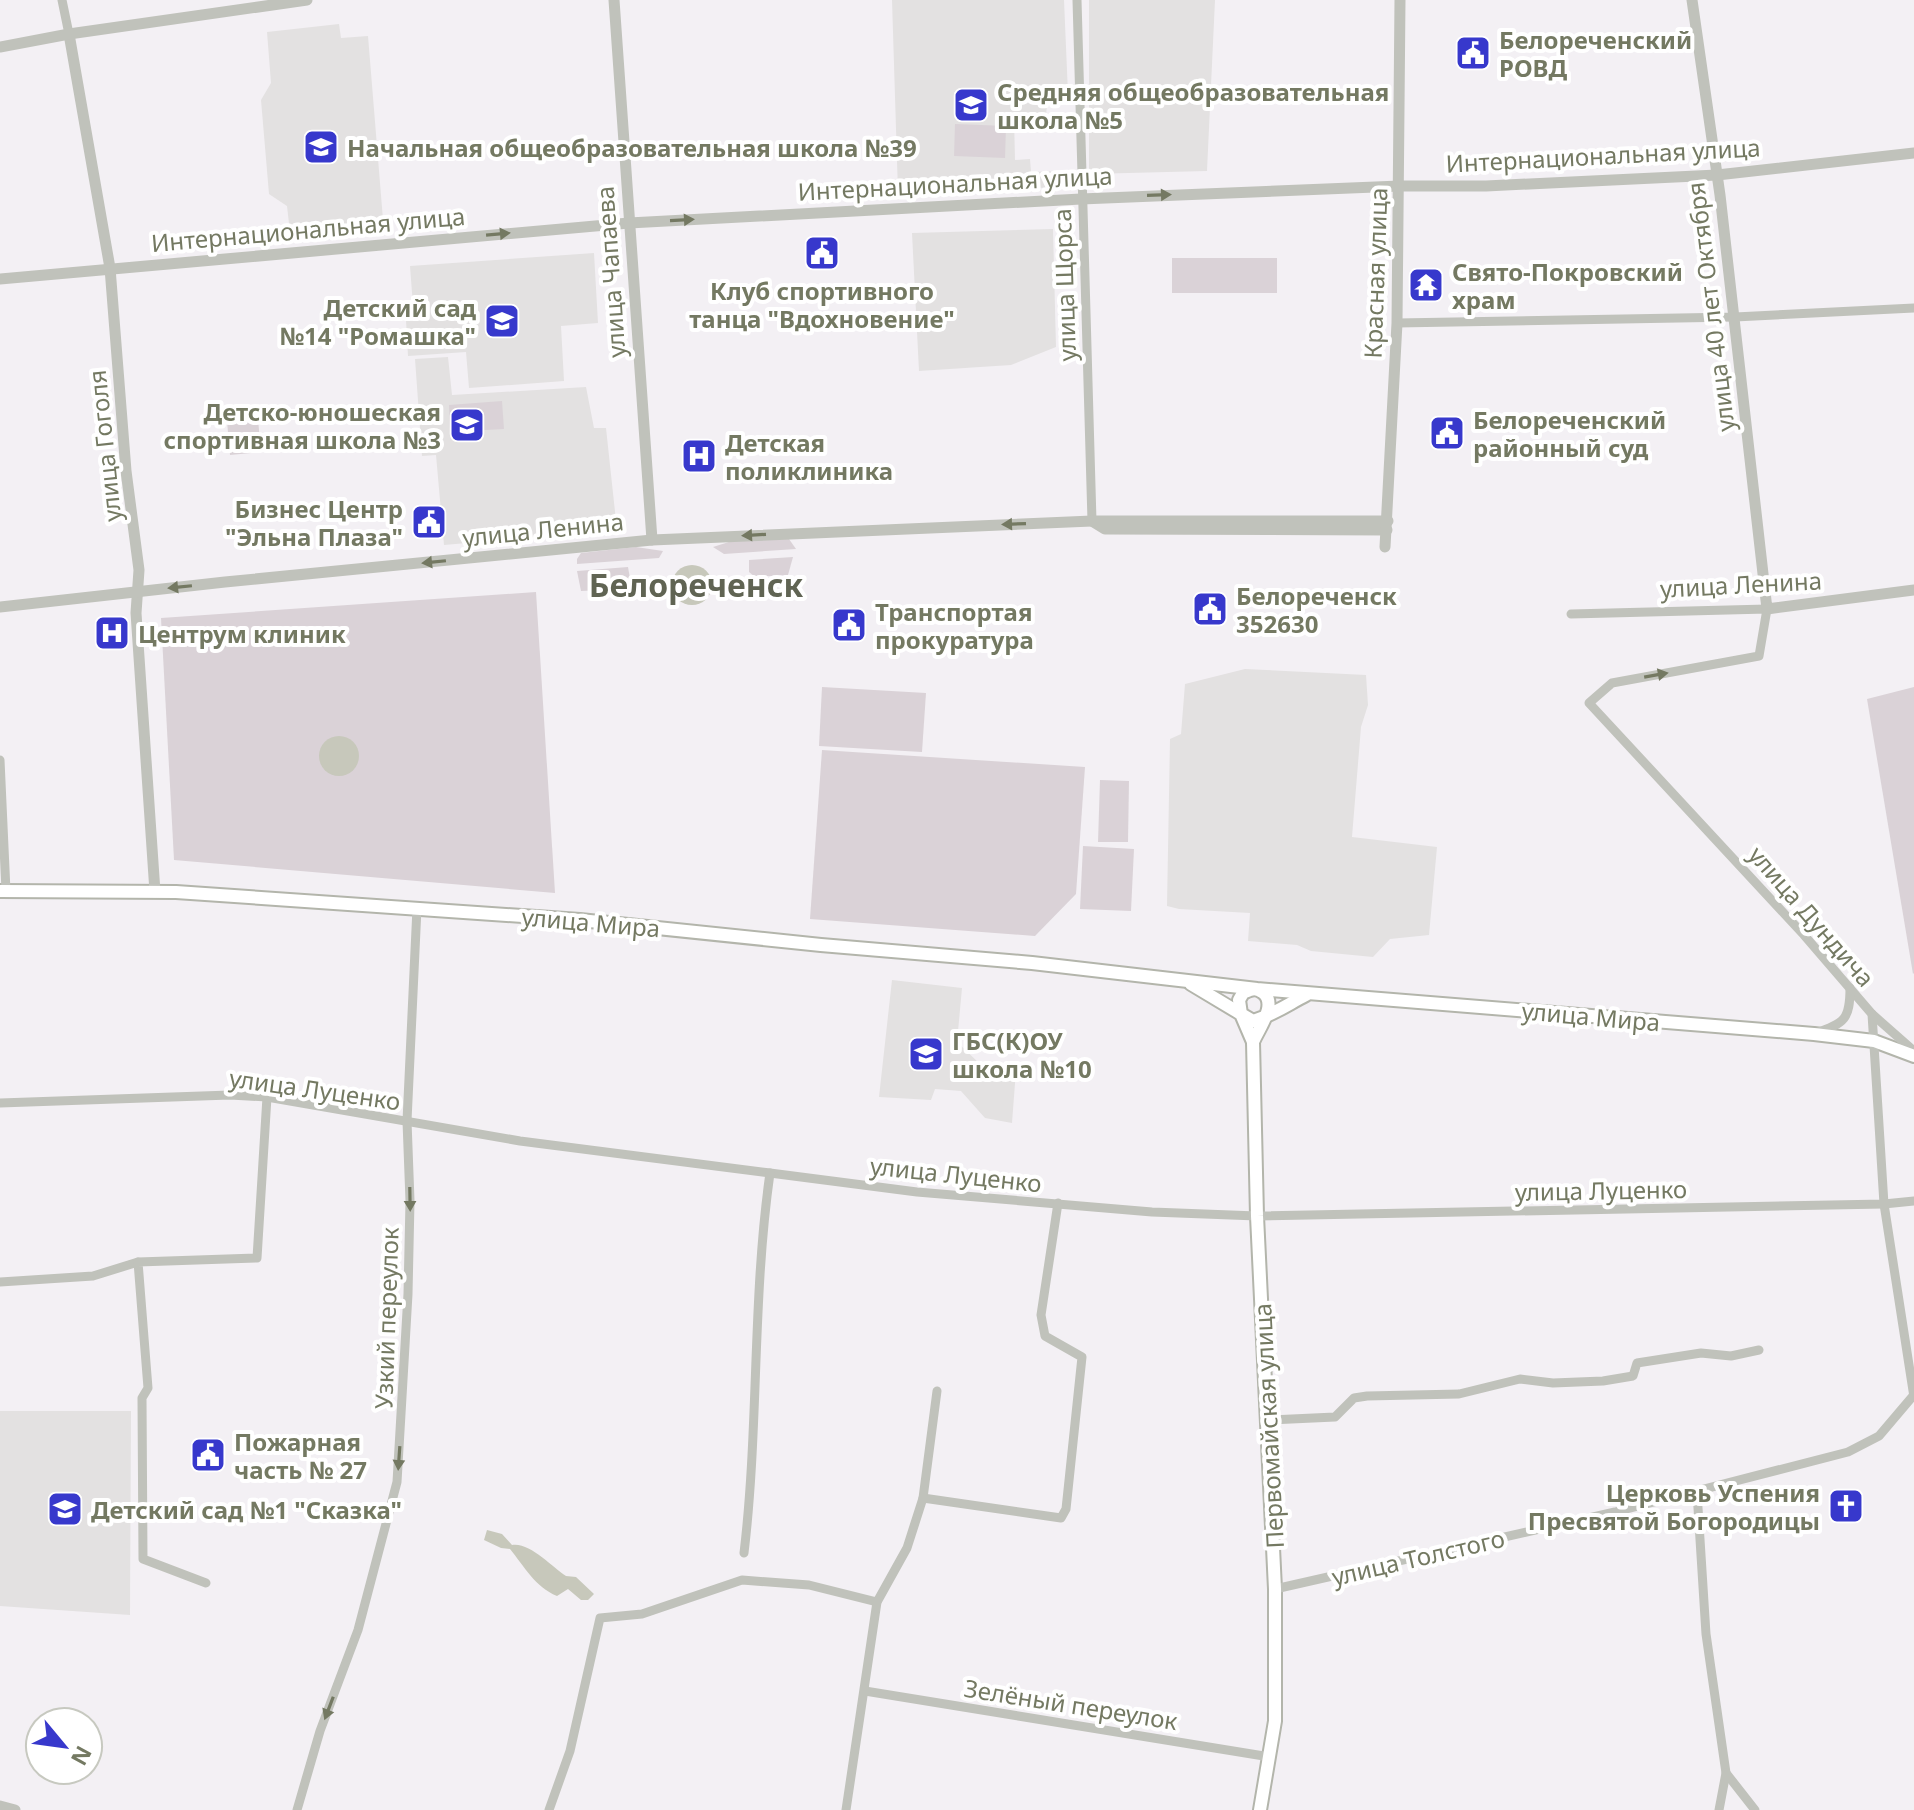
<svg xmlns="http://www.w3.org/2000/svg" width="1914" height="1810" viewBox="0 0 1914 1810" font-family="'Noto Sans',sans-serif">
  <rect width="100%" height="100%" fill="#f3f0f4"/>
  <g fill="#e3e1e1">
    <polygon points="892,0 1064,0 1068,94 1048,93 1046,116 1014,118 1015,160 1030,159 1031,172 1063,171 1063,187 898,193"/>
    <polygon points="1089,0 1215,0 1207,171 1089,174"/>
    <polygon points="339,24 341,38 368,36 384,232 291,241 287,206 269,194 261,100 271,83 267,32"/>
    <polygon points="1053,229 1056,347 1011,365 919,371 912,233"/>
    <polygon points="594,253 598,323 561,326 564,381 469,388 466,352 408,356 406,320 414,319 410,266"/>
    <polygon points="448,357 452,395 586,387 594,428 606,428 617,530 444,545 436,455 422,456 415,359"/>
    <polygon points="1245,669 1366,675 1368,705 1361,727 1352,837 1437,847 1429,935 1390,939 1373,957 1311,951 1297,945 1248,941 1250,913 1179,909 1167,906 1170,739 1181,734 1185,684"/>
    <polygon points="892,980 962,988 957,1042 981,1065 1016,1070 1012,1123 985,1118 961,1091 935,1089 931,1100 879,1097"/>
    <polygon points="0,1411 131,1411 130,1615 0,1606"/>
  </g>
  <g fill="#dad2d7">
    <polygon points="955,124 1006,126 1005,158 954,156"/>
    <rect x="1172" y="258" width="105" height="35"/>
    <polygon points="502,401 504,429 450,432 449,405"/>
    <polygon points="257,408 261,452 230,455 226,410"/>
    <polygon points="789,539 796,549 724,554 713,547 732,541"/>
    <polygon points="636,547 663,551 659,558 577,564 577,559 581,553"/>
    <polygon points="793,557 788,575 755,577 749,572 749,560"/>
    <polygon points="628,567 631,584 626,589 581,591 577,571"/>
    <polygon points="536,592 555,893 174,860 161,618"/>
    <polygon points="822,687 926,693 922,752 819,746"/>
    <polygon points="1914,687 1914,973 1913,974 1867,699"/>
    <polygon points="822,750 1085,767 1076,894 1035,936 810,919"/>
    <polygon points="1100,780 1129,781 1128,842 1098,842"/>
    <polygon points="1083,846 1134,849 1131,911 1080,909"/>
  </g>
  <g fill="#c7c8bb">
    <circle cx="692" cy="585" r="20"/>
    <circle cx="339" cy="756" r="20"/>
    <path d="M 487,1530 L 502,1534 L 512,1545 C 530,1542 552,1567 566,1576 L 576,1577 L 594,1594 L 588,1600 L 581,1600 L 568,1589 L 557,1596 C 535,1587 524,1566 510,1549 L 501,1548 L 484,1540 Z"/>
  </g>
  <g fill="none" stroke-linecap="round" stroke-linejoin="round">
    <defs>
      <g id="secondary">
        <polyline points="0,891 176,892 580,920 821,945 1032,963 1257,989 1814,1034 1874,1041 1914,1056"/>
        <polyline points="1191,984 1241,1014 1253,1042 1257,1216 1275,1589 1275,1721 1260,1810"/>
        <path d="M 1253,1042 C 1258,1029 1279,1003 1262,992 C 1255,987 1249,990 1243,993 L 1239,1000 L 1241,1014 L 1253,1021 C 1271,1016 1290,1003 1306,995"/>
      </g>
    </defs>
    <use href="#secondary" stroke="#b3b5ab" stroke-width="16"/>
    <g stroke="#c0c2bb" stroke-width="9">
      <polyline points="62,0 69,34"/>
      <polyline points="1077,0 1092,521"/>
      <polyline points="1397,323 1735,317 1914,308"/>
      <polyline points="1571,614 1767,609 1759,656 1612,683 1589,703 1804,935 1872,1014 1884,1204 1914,1397"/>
      <polyline points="0,760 6,891"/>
      <polyline points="1872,1014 1914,1051"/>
      <path d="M 1816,1033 C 1845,1023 1850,1019 1850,988"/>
      <polyline points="0,1103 230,1095 267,1097 520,1141 770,1173 917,1192 1152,1212 1257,1216 1884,1204 1914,1201"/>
      <polyline points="0,1282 93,1276 138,1262"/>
      <polyline points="1268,1420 1335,1417 1354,1398 1367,1396 1459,1394 1520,1379 1553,1383 1603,1381 1633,1376 1637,1363 1701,1353 1731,1356 1759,1350"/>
      <polyline points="1697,1492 1706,1634 1726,1773 1719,1810"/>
      <polyline points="923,1498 1061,1518 1066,1509 1082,1357 1045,1336 1041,1315 1058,1203"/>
      <path d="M 744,1553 C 759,1427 752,1299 770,1173"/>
      <polyline points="206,1583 143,1559 142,1398 148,1388 138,1262 257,1258 267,1097"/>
      <polyline points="1275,1589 1615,1512 1848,1452 1879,1436 1913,1396"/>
      <polyline points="865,1691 1270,1757"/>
      <polyline points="1726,1773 1755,1810"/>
      <polyline points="297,1810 320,1731 358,1630 397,1482 408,1294 410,1201 407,1121 417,908"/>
      <polyline points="549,1810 570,1751 600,1618 642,1614 742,1580 809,1585 877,1602"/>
      <polyline points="846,1810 877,1602 907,1548 923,1498 937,1391"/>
    </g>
    <g stroke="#c0c2bb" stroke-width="11">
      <polyline points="614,0 652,540"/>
      <polyline points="1692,0 1720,195 1767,609 1914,590"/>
      <polyline points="69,34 110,268 126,471 139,570 136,613 155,892"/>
      <polyline points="0,47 69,34 307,0"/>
      <polyline points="0,279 629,223 1081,199 1400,186 1486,186 1717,175 1914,153"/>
      <polyline points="1092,521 1105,529 1387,530"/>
      <polyline points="1385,547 1397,323 1400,0"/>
      <polyline points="0,607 225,582 652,540 1092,521 1388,521"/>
      <polyline points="0,1806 15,1810"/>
    </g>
    <use href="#secondary" stroke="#fff" stroke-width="12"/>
  </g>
  <defs><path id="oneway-solid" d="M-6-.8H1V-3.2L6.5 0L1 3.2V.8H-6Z" transform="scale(2)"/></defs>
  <g fill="#747962">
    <use href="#oneway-solid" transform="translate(1159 195) rotate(-2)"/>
    <use href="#oneway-solid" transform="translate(682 220) rotate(-3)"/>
    <use href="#oneway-solid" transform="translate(498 234) rotate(-5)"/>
    <use href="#oneway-solid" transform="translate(1014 524) rotate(178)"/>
    <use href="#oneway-solid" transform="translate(754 535) rotate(177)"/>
    <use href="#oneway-solid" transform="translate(434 562) rotate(174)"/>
    <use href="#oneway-solid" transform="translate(180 587) rotate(174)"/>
    <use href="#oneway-solid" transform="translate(1656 675) rotate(-10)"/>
    <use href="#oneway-solid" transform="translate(410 1199) rotate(89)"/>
    <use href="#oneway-solid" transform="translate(399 1458) rotate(94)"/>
    <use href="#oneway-solid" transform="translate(329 1708) rotate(111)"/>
  </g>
  <defs>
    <symbol id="civic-square" viewBox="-11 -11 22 22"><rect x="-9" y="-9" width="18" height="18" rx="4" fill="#3738cc" stroke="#fff"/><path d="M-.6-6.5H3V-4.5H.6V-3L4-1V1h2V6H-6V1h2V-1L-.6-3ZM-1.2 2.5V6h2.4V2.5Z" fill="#fff"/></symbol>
    <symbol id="school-square" viewBox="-11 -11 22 22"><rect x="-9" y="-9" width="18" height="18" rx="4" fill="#3738cc" stroke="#fff"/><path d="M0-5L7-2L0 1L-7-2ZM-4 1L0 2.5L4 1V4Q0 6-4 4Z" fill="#fff"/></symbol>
    <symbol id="temple-square" viewBox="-11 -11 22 22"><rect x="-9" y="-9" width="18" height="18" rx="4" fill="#3738cc" stroke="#fff"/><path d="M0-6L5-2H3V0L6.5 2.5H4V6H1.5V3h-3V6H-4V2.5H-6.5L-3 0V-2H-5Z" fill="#fff"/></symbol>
    <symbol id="hospital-square" viewBox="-11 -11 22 22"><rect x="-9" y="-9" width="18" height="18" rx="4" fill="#3738cc" stroke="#fff"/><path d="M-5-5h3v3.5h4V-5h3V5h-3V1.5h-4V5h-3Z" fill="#fff"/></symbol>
    <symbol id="church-square" viewBox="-11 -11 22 22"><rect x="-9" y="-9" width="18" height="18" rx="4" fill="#3738cc" stroke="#fff"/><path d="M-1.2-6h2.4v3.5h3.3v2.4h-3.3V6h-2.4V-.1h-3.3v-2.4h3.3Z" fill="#fff"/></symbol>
  </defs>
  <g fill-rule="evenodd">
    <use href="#civic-square" x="1453" y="33" width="40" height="40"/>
    <use href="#school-square" x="951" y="85" width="40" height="40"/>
    <use href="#school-square" x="301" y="127" width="40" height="40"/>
    <use href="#civic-square" x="802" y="233" width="40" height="40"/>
    <use href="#temple-square" x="1406" y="265" width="40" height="40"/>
    <use href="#school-square" x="482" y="301" width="40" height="40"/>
    <use href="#school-square" x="447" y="405" width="40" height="40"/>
    <use href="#civic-square" x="1427" y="413" width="40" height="40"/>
    <use href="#hospital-square" x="679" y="436" width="40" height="40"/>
    <use href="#civic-square" x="409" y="502" width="40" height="40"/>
    <use href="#civic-square" x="1190" y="589" width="40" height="40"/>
    <use href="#civic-square" x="829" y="605" width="40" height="40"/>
    <use href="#hospital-square" x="92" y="613" width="40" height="40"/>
    <use href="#school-square" x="906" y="1034" width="40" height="40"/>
    <use href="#civic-square" x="188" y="1435" width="40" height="40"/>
    <use href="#church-square" x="1826" y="1486" width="40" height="40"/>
    <use href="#school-square" x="45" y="1489" width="40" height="40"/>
  </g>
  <g text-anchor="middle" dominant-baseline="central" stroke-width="8" stroke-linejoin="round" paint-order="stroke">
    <g font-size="24" font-weight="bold" fill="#747962" stroke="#fff" text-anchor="start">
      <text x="1499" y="39">Белореченский<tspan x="1499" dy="28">РОВД</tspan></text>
      <text x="997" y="91">Средняя общеобразовательная<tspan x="997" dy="28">школа №5</tspan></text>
      <text x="347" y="147">Начальная общеобразовательная школа №39</text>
      <text x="1452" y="271">Свято-Покровский<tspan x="1452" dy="28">храм</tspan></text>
      <text x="822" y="290" text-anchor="middle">Клуб спортивного<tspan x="822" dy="28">танца "Вдохновение"</tspan></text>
      <text x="476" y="307" text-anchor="end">Детский сад<tspan x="476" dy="28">№14 "Ромашка"</tspan></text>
      <text x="441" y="411" text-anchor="end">Детско-юношеская<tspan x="441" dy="28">спортивная школа №3</tspan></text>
      <text x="1473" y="419">Белореченский<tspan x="1473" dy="28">районный суд</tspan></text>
      <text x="725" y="442">Детская<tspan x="725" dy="28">поликлиника</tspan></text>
      <text x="403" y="508" text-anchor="end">Бизнес Центр<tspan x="403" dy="28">"Эльна Плаза"</tspan></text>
      <text x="1236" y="595">Белореченск<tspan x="1236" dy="28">352630</tspan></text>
      <text x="875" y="611">Транспортая<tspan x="875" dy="28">прокуратура</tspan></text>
      <text x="138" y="633">Центрум клиник</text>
      <text x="952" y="1040">ГБС(К)ОУ<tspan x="952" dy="28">школа №10</tspan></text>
      <text x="234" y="1441">Пожарная<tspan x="234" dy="28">часть № 27</tspan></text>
      <text x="1820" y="1492" text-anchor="end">Церковь Успения<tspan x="1820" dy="28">Пресвятой Богородицы</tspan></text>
      <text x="91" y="1509">Детский сад №1 "Сказка"</text>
    </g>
    <g font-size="24" fill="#747962" stroke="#fff">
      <text transform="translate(1603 155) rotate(-3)">Интернациональная улица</text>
      <text transform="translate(955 183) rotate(-3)">Интернациональная улица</text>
      <text transform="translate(308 229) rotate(-5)">Интернациональная улица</text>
      <text transform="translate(610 272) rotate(-94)">улица Чапаева</text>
      <text transform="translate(1375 273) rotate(-88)">Красная улица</text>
      <text transform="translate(1064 285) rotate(-92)">улица Щорса</text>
      <text transform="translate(1710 307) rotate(-97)">улица 40 лет Октября</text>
      <text transform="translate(104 446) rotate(-96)">улица Гоголя</text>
      <text transform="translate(543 529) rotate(-6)">улица Ленина</text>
      <text transform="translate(1741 584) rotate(-3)">улица Ленина</text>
      <text transform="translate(1812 916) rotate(49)">улица Дундича</text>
      <text transform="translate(591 922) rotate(5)">улица Мира</text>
      <text transform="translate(1591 1016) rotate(5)">улица Мира</text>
      <text transform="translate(315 1089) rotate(8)">улица Луценко</text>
      <text transform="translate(956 1174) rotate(6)">улица Луценко</text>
      <text transform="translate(1601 1190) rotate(-1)">улица Луценко</text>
      <text transform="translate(386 1318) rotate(-88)">Узкий переулок</text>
      <text transform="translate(1268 1426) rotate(-93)">Первомайская улица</text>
      <text transform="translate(1418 1557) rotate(-13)">улица Толстого</text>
      <text transform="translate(1071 1704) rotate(9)">Зелёный переулок</text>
    </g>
    <g font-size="32" font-weight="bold" fill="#606453" stroke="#fff">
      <text x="696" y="584">Белореченск</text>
    </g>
  </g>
  <g transform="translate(64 1746) rotate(119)"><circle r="38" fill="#ffffff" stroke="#c7c9c0" stroke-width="2"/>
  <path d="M0-6L14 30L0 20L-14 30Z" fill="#3738cc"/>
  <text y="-12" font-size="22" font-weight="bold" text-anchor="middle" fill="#747962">N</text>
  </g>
</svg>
